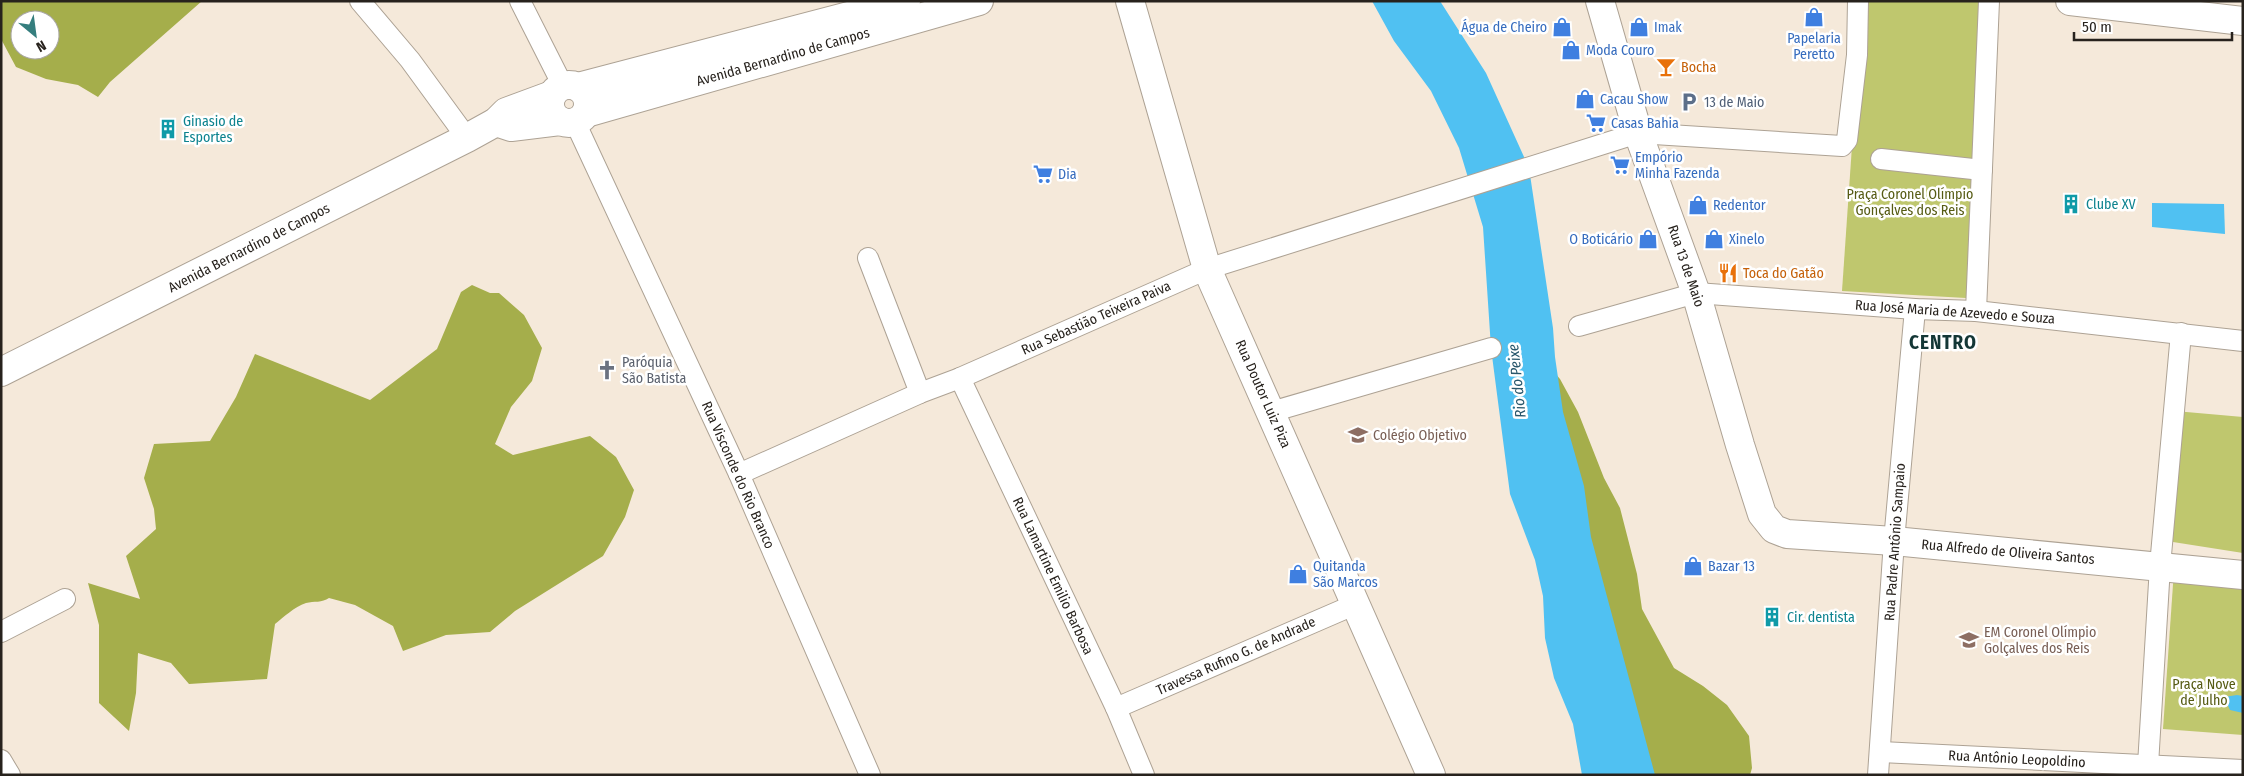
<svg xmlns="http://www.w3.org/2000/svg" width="2244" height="776" viewBox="0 0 2244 776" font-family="'Fira Sans Condensed',sans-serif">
  <rect width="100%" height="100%" fill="#f5e9da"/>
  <g fill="#bfc76e">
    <polygon points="1862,1 1986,1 1966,298 1842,291"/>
    <polygon points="2175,411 2243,417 2243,553 2173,542"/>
    <polygon points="2174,570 2243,582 2243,735 2163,729"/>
  </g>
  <g fill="#a5ae4b" fill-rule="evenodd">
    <path d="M 1,1 L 202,1 L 110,82 L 98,97 L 78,85 L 46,79 L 16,67 L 1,39 ZM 20,20 L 50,20 L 50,50 L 20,50 Z"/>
    <path d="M 472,285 L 490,293 L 499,293 L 524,315 L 542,348 L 532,381 L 511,407 L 495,444 L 513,455 L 590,436 L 616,457 L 634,490 L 625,517 L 603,556 L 515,611 L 490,632 L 446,635 L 403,651 L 393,626 L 355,605 L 329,598 C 322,603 314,601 306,603 C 294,607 284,617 275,624 L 267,679 L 189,684 L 171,663 L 138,653 L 136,693 L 129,731 L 99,703 L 99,625 L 88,583 L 140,599 L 126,556 L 156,529 L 154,509 L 144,478 L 154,444 L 210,441 L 236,397 L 255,354 L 370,400 L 437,349 L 461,292 Z"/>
    <polygon points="1535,350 1560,379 1578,412 1604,478 1620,508 1637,574 1642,609 1674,668 1703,686 1727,705 1749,736 1752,768 1750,775 1627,775"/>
  </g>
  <g fill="#50c1f2">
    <polygon points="1372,1 1440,1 1486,73 1529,168 1553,328 1555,357 1563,412 1584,486 1591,537 1655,775 1582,775 1573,724 1554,678 1545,638 1543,596 1535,560 1510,494 1491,348 1483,227 1459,148 1431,91 1394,41"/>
    <polygon points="2152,203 2224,204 2225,234 2152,227"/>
    <polygon points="2237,695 2243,696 2243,713 2230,710 2224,697"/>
  </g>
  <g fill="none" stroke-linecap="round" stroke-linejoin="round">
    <defs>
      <g id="street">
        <polyline points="360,1 410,60 467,138"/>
        <polyline points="520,1 563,86"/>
        <polyline points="575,122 739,474 870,775"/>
        <polyline points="1881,159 1982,170"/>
        <polyline points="868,258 920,393"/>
        <polyline points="1976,311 1989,1"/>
        <polyline points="1579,326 1696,293 1915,309 1976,311 2243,341"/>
        <polyline points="960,378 1116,708 1144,775"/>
        <polyline points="1271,412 1491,348"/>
        <polyline points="739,474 920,393 960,378 1207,269 1638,133 1842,146 1847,140 1857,55 1858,1"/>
        <polyline points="1,632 65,599"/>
        <polyline points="1116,708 1356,604"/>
        <polyline points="1881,752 2243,770"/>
        <polyline points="1,760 10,775"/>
        <polyline points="2148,765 2160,566 2181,333"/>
        <polyline points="1878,775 1894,541 1915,309"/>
      </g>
      <g id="secondary">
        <polyline points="1130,1 1207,269 1431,775"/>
        <polyline points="1600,1 1638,133 1696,293 1740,445 1762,514 1774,529 1787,534 1894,541 2243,575"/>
        <polyline points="2070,1 2243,21"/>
        <circle cx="569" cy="104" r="19"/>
        <polyline points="578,87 906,1"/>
        <polyline points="586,113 979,1"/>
        <polyline points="496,122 511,127 560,121"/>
        <polyline points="1,372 467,138 496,122 506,112 552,95"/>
      </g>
    </defs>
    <use href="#street" stroke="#ada294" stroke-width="22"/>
    <use href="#secondary" stroke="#ada294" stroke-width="30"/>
    <use href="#street" stroke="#fff" stroke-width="20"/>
    <use href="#secondary" stroke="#fff" stroke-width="28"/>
  </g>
  <defs>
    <symbol id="shop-bare" viewBox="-9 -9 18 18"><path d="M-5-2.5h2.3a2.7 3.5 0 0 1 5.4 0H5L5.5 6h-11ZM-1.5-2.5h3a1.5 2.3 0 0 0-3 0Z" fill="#3f7fe0" stroke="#fff" stroke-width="2.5" paint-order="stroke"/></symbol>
    <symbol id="bar-bare" viewBox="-9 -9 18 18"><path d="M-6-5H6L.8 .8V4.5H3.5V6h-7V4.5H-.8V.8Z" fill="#e8710a" stroke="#fff" stroke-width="2.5" paint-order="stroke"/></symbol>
    <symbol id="parking-bare" viewBox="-9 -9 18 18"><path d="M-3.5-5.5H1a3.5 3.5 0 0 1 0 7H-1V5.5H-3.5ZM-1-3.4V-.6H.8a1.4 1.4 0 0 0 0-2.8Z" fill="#5c6f8a" stroke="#fff" stroke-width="2.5" paint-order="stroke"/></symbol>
    <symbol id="supermarket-bare" viewBox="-9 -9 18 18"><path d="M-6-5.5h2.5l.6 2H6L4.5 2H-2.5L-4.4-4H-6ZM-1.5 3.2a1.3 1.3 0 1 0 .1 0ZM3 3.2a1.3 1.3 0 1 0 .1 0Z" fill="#3f7fe0" stroke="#fff" stroke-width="2.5" paint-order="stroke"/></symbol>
    <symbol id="building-bare" viewBox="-9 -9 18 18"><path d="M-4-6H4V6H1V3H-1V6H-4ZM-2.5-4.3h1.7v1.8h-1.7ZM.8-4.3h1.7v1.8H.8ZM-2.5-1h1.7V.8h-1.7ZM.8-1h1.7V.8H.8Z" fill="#0f9aa8" stroke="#fff" stroke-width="2.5" paint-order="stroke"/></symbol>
    <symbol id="restaurant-bare" viewBox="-9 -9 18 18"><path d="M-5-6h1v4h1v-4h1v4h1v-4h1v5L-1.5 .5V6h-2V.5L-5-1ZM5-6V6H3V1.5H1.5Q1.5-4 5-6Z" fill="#e8710a" stroke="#fff" stroke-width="2.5" paint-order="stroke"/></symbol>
    <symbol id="church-bare" viewBox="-9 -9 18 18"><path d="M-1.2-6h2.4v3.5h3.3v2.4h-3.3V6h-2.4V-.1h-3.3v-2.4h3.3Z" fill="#6b7280" stroke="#fff" stroke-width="2.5" paint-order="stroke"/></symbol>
    <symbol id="school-bare" viewBox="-9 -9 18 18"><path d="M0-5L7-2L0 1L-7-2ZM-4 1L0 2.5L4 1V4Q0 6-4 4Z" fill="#8d6e63" stroke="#fff" stroke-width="2.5" paint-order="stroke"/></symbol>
  </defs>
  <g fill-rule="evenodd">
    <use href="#shop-bare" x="1800" y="3" width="28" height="28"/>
    <use href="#shop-bare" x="1548" y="13" width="28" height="28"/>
    <use href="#shop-bare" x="1625" y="13" width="28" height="28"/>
    <use href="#shop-bare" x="1557" y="36" width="28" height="28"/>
    <use href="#bar-bare" x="1652" y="53" width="28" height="28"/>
    <use href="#shop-bare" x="1571" y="85" width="28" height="28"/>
    <use href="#parking-bare" x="1675" y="88" width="28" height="28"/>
    <use href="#supermarket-bare" x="1582" y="109" width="28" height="28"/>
    <use href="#building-bare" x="154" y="115" width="28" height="28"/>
    <use href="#supermarket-bare" x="1606" y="151" width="28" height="28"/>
    <use href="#supermarket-bare" x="1029" y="160" width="28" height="28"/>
    <use href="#building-bare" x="2057" y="190" width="28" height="28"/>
    <use href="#shop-bare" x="1684" y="191" width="28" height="28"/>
    <use href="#shop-bare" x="1634" y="225" width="28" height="28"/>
    <use href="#shop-bare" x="1700" y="225" width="28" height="28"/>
    <use href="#restaurant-bare" x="1714" y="259" width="28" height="28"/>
    <use href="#church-bare" x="593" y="356" width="28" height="28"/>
    <use href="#school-bare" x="1344" y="421" width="28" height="28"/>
    <use href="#shop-bare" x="1679" y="552" width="28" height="28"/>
    <use href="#shop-bare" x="1284" y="560" width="28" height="28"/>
    <use href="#building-bare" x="1758" y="603" width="28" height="28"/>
    <use href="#school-bare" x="1955" y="626" width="28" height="28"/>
  </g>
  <g text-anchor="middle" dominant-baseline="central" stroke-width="5" stroke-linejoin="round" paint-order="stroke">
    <g font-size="14" fill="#366cbe" stroke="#fff" text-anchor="start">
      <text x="1547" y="27" text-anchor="end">Água de Cheiro</text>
      <text x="1654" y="27">Imak</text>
      <text x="1814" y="38" text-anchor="middle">Papelaria<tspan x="1814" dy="16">Peretto</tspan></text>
      <text x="1586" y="50">Moda Couro</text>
      <text x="1600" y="99">Cacau Show</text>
      <text x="1611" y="123">Casas Bahia</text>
      <text x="1635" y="157">Empório<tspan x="1635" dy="16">Minha Fazenda</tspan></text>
      <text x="1058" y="174">Dia</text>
      <text x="1713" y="205">Redentor</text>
      <text x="1633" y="239" text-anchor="end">O Boticário</text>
      <text x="1729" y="239">Xinelo</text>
      <text x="1313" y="566">Quitanda<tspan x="1313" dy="16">São Marcos</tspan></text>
      <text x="1708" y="566">Bazar 13</text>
    </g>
    <g font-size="14" fill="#27221d" stroke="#fff">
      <text transform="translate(783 57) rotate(-16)">Avenida Bernardino de Campos</text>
      <text transform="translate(249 248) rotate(-27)">Avenida Bernardino de Campos</text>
      <text transform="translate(1686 266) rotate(71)">Rua 13 de Maio</text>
      <text transform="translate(1955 312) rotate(4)">Rua José Maria de Azevedo e Souza</text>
      <text transform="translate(1096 318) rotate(-24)">Rua Sebastião Teixeira Paiva</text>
      <text transform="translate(1263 394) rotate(66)">Rua Doutor Luiz Piza</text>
      <text transform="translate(738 475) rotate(66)">Rua Visconde do Rio Branco</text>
      <text transform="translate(1895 542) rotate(-86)">Rua Padre Antônio Sampaio</text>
      <text transform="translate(2008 552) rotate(5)">Rua Alfredo de Oliveira Santos</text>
      <text transform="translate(1053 576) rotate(65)">Rua Lamartine Emilio Barbosa</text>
      <text transform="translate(1236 656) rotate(-24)">Travessa Rufino G. de Andrade</text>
      <text transform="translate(2017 759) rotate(3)">Rua Antônio Leopoldino</text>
    </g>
    <g font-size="14" fill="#c56008" stroke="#fff" text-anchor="start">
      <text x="1681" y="67">Bocha</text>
      <text x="1743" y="273">Toca do Gatão</text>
    </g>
    <g font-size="14" fill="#4e5e75" stroke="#fff" text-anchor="start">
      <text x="1704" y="102">13 de Maio</text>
    </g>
    <g font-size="14" fill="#0d838f" stroke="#fff" text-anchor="start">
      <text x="183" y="121">Ginasio de<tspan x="183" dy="16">Esportes</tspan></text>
      <text x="2086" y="204">Clube XV</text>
      <text x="1787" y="617">Cir. dentista</text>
    </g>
    <g font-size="14" fill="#565b13" stroke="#fff">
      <text x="1910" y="194">Praça Coronel Olímpio<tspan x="1910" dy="16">Gonçalves dos Reis</tspan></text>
      <text x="2204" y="684">Praça Nove<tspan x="2204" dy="16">de Julho</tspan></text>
    </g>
    <g font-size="14" fill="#5b616d" stroke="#fff" text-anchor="start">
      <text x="622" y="362">Paróquia<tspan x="622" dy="16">São Batista</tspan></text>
    </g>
    <g font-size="14" fill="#785e54" stroke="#fff" text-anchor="start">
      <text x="1373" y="435">Colégio Objetivo</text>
      <text x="1984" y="632">EM Coronel Olímpio<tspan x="1984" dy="16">Golçalves dos Reis</tspan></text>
    </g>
    <g font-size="15" font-style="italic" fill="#29576c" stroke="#fff">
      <text transform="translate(1517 381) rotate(-96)">Rio do Peixe</text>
    </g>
    <g font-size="19" font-weight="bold" letter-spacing="1" fill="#143736" stroke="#fff">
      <text x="1943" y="342">CENTRO</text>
    </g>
  </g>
  <rect width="2244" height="776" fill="none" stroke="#27221d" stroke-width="5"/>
  <g transform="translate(35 35) rotate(151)"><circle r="24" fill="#ffffff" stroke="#a9a7a5"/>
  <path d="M0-4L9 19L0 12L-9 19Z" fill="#357e7e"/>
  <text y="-8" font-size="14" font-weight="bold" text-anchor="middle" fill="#27221d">N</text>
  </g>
  <path d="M2074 32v8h158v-8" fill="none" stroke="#27221d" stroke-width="2.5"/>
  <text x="2082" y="32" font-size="15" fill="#27221d" stroke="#ffffff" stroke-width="4" paint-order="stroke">50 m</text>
</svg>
